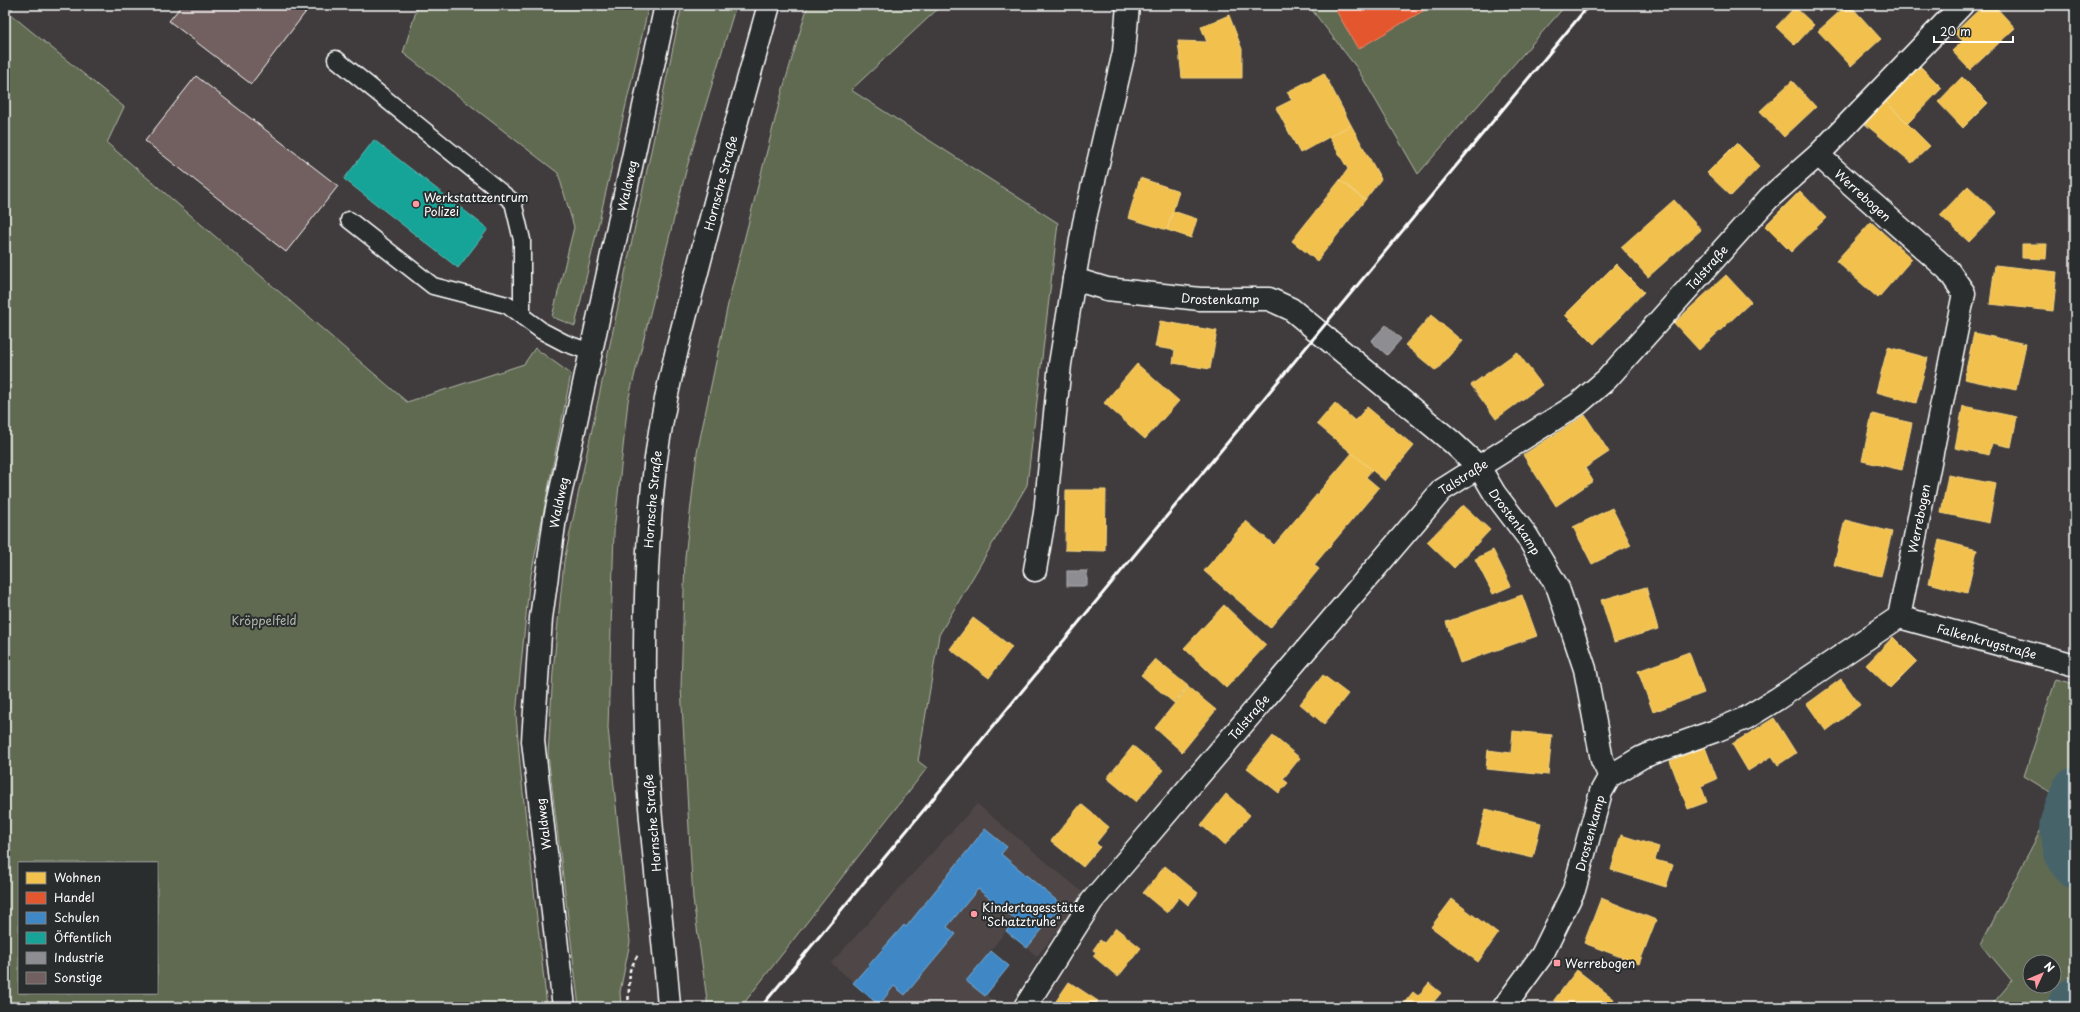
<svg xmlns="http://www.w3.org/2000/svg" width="2080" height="1012" viewBox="0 0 2080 1012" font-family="'Playpen Sans',sans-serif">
  <rect width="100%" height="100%" fill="#403c3d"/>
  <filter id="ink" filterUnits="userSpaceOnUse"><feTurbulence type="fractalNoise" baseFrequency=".025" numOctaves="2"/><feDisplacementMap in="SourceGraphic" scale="8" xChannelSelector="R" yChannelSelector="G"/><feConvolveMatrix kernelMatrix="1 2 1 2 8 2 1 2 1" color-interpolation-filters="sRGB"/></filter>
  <g filter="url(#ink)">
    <polygon fill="#4f4647" points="977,804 1087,896 1037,956 1006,931 967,980 1001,1007 883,1007 831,963"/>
    <g fill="#616b51" stroke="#b0b5a8" fill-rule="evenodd">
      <path d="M 5,5 L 15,5 L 9,13 L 124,107 L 107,143 L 407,402 L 524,364 L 535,348 L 571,374 L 529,585 L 516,715 L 521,775 L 547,1007 L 5,1007 ZM 19,863 L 157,863 L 157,993 L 19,993 Z"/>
      <polygon points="418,5 649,5 575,326 552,317 574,227 558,173 403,53"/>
      <polygon points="682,5 736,5 687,167 628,401 614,532 608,728 630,942 620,992 621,1007 579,1007 548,755 553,672 564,561"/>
      <polygon points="808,5 942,5 851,90 1058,223 1027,485 939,635 918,761 927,768 741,1007 708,1007 693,899 681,687 685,557 697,453 729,299 782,92"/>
      <polygon points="1308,5 1566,5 1418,174 1357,68"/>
      <path d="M 2056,679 L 2075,684 L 2075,1007 L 1990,1007 L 2012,981 L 1981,944 L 2058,797 L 2024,776 ZM 2030,962 L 2054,962 L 2054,986 L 2030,986 Z"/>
    </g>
    <g fill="#f2c14e" stroke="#f6d483">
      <polygon points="1847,5 1850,5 1881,39 1851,66 1818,31"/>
      <polygon points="1984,5 1994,5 2015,28 1970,70 1952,51 1963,41 1954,33"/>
      <polygon points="1795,7 1814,25 1795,45 1776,27"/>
      <polygon points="1229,15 1242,49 1242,78 1182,78 1178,41 1207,42 1201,27"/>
      <polygon points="1920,66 1942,88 1908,123 1885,101"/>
      <polygon points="1324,73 1351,125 1300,153 1276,108 1292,100 1287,92"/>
      <polygon points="1962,77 1988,103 1963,128 1938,102"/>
      <polygon points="1792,81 1816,107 1784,137 1760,111"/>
      <polygon points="1885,101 1930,146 1912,163 1865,124"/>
      <polygon points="1351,125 1381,179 1365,200 1340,180 1348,169 1329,137"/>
      <polygon points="1737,143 1760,166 1731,196 1707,173"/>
      <polygon points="1140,178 1179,191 1167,230 1128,218"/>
      <polygon points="1340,180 1365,200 1317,261 1292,241"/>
      <polygon points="1968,186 1997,213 1969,242 1940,215"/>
      <polygon points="1800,191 1826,218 1791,252 1765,226"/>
      <polygon points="1674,200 1701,230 1648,277 1621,247"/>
      <polygon points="1173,211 1197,219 1191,238 1167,230"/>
      <polygon points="1871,222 1912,259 1878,298 1836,261"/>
      <polygon points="2022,244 2047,244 2046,259 2022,258"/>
      <polygon points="1616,264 1644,292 1594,344 1565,315"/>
      <polygon points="1995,265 2057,272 2053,311 1990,304"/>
      <polygon points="1726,275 1751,302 1699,350 1674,323"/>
      <polygon points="1431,315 1462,341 1436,371 1405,345"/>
      <polygon points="1160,321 1217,331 1210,369 1173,363 1175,350 1155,347"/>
      <polygon points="1974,333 2026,344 2016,390 1964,379"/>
      <polygon points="1888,347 1928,358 1916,403 1876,392"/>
      <polygon points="1517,352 1542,385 1496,419 1471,385"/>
      <polygon points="1137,364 1179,401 1145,439 1104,403"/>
      <polygon points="1335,403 1355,421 1367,407 1414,446 1385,481 1317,424"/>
      <polygon points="1963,406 2017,417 2011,447 1992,443 1989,455 1955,448"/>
      <polygon points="1872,414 1912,423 1902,470 1862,461"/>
      <polygon points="1585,415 1609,452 1585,468 1593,481 1556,506 1523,455"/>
      <polygon points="1352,453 1372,470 1366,477 1379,488 1314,565 1319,569 1270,628 1204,571 1246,521 1274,545"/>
      <polygon points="1948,475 1996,484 1989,523 1941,513"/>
      <polygon points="1066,490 1106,490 1105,551 1065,550"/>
      <polygon points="1463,505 1490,530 1454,568 1427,542"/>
      <polygon points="1612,508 1631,545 1592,564 1573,527"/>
      <polygon points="1845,520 1892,532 1881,576 1834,565"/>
      <polygon points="1939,540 1977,550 1967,593 1929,583"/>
      <polygon points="1493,550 1511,586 1493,594 1475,559"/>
      <polygon points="1646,587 1658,629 1614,642 1601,600"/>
      <polygon points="1522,595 1537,636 1460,663 1446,622"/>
      <polygon points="1224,605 1266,645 1226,688 1184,648"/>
      <polygon points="973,618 1012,647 989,678 950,649"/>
      <polygon points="1893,637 1917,661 1890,688 1866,665"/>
      <polygon points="1689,652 1704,693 1653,712 1638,671"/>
      <polygon points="1155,659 1188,686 1174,703 1141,675"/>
      <polygon points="1323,675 1348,694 1324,724 1300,704"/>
      <polygon points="1841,679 1860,705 1826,731 1807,704"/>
      <polygon points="1188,687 1216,710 1182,752 1155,728"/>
      <polygon points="1774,718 1796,753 1778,765 1772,756 1748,771 1732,744"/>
      <polygon points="1513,731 1552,735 1548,775 1486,769 1488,750 1511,753"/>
      <polygon points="1273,736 1300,758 1283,779 1288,783 1279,793 1247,768"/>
      <polygon points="1133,746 1163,770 1136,802 1107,778"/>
      <polygon points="1705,747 1717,779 1701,786 1707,802 1688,809 1670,761"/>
      <polygon points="1226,794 1250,815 1225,845 1201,825"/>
      <polygon points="1081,804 1109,827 1096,843 1100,847 1083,867 1051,841"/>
      <polygon points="1486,809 1541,823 1533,858 1477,845"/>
      <polygon points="1621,835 1659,847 1655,860 1673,865 1666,887 1611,870"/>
      <polygon points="1165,866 1198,893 1188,905 1179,897 1167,913 1143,893"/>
      <polygon points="1601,898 1656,920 1639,964 1584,943"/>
      <polygon points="1452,899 1498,934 1478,962 1431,927"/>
      <polygon points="1116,928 1141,948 1118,977 1093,956 1096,952 1093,950 1100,940 1104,943"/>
      <polygon points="1577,970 1614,999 1608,1007 1564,1007 1554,1000"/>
      <polygon points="1069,982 1098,1001 1094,1007 1052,1007"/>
      <polygon points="1429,983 1441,993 1431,1005 1433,1007 1401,1007 1413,992 1418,996"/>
    </g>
    <polygon fill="#e4572e" stroke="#ec896d" points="1333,5 1433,5 1358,49"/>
    <g fill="#3f88c5" stroke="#79acd6">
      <polygon points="985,829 1007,847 1001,854 1062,905 1027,948 1006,931 1016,920 978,889 947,927 956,934 905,995 894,986 879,1005 853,983 904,925 906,927"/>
      <polygon points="991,951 1009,966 985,996 966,981"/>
    </g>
    <polygon fill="#17a398" stroke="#5dbfb7" points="374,140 488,229 458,268 344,179"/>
    <g fill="#8d8d92" stroke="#afafb3">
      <polygon points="1386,325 1401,339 1387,355 1371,341"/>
      <rect x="1067" y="571" width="20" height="15"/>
    </g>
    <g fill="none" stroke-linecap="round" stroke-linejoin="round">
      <g stroke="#46636a" stroke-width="47">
        <polyline points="2075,791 2063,824 2067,851 2075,865"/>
        <polyline points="2070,1007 2075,1001"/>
      </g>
    </g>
    <g fill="#725f5f" stroke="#fff">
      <polygon points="182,5 311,5 251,84 169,21"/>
      <polygon points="196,76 338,186 286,252 145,141"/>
    </g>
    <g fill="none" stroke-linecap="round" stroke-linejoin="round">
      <defs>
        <g id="service">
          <polyline points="336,59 513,202 522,240 522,316"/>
          <polyline points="349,220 433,286 507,305 542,331 565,343 590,352"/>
        </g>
        <g id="minor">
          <path id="s1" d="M 1128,5 L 1124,52 L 1084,223 L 1074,279 L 1107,289 L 1200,299 L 1269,299 L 1291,309 L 1452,442 L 1479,467 L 1495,494 L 1527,536 L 1558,588 L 1585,669 L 1602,760 L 1610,776"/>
          <polyline points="1035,570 1045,513 1060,364 1074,279"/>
          <path id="s2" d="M 1899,617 L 2075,665"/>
          <path id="s3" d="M 564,1007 L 533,741 L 541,618 L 555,518 L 666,5"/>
          <path id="s4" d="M 1025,1007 L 1092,901 L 1442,490 L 1578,404 L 1607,379 L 1769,198 L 1818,155 L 1962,5"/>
          <path id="s5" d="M 1504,1007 L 1542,955 L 1574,890 L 1601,792 L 1610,776 L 1642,757 L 1715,731 L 1746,718 L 1777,699 L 1899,617 L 1964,293 L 1948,270 L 1818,155"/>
        </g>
        <g id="secondary">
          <path id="s6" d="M 669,1007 C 663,926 651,844 647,763 C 643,665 644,564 655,466 C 663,400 680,336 697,272 C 720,182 744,94 769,5"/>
        </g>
      </defs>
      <use href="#service" stroke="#fff" stroke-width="19"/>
      <use href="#minor" stroke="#fff" stroke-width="25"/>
      <use href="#secondary" stroke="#fff" stroke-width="25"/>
      <polyline stroke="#fff" stroke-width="2.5" stroke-dasharray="4 3" stroke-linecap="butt" points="628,1007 630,970 638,954"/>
      <use href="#service" stroke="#2a2d2e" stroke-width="16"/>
      <use href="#minor" stroke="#2a2d2e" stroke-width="22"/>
      <use href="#secondary" stroke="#2a2d2e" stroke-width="22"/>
      <polyline stroke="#fff" stroke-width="3" points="761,1007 1589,5"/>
    </g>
  </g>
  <g fill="#ff9aa2" stroke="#2a2d2e" stroke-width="1.5">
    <circle cx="416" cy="204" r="4"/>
    <circle cx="974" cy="914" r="4"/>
    <rect x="1553" y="959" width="8" height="8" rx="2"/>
  </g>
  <g text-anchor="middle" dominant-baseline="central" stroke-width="4" stroke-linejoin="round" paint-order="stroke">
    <g font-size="12" fill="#fff" stroke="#2a2d2e">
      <text stroke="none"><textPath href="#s6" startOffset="833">Hornsche Straße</textPath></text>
      <text stroke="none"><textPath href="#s3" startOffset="832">Waldweg</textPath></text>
      <text transform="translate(1863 195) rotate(42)">Werrebogen</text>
      <text stroke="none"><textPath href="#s4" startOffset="1014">Talstraße</textPath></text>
      <text stroke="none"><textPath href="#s1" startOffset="428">Drostenkamp</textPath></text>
      <text stroke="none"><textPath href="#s4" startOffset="690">Talstraße</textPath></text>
      <text stroke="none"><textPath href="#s6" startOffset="509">Hornsche Straße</textPath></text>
      <text stroke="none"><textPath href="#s3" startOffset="508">Waldweg</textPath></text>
      <text stroke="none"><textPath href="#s5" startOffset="689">Werrebogen</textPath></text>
      <text stroke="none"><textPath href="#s1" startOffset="812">Drostenkamp</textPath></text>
      <text stroke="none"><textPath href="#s2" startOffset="91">Falkenkrugstraße</textPath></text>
      <text stroke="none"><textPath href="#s4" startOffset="367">Talstraße</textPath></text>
      <text transform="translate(652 823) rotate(-95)">Hornsche Straße</text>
      <text transform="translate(543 824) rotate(-97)">Waldweg</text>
      <text stroke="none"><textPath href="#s5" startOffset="196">Drostenkamp</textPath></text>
    </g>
    <g font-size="12" fill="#fff" stroke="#2a2d2e" text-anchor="start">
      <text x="424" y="197">Werkstattzentrum<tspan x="424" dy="14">Polizei</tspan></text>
      <text x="982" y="907">Kindertagesstätte<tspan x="982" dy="14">"Schatztruhe"</tspan></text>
      <text x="1565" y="963">Werrebogen</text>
    </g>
    <g font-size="12" fill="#b0b5a8" stroke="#2a2d2e">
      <text x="264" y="620">Kröppelfeld</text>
    </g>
  </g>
  <rect width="2080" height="1012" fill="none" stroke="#2a2d2e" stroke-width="20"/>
  <rect x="10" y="10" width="2060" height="992" fill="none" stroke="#fff" stroke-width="1.5" filter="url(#ink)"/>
  <rect x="18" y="862" width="140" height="132" fill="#2a2d2e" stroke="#7f8182"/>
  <rect x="26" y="872" width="20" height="12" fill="#f2c14e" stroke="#7f8182"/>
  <text x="54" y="882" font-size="12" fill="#ffffff">Wohnen</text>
  <rect x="26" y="892" width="20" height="12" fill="#e4572e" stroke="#7f8182"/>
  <text x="54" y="902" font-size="12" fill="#ffffff">Handel</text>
  <rect x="26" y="912" width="20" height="12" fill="#3f88c5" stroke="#7f8182"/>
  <text x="54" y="922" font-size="12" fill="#ffffff">Schulen</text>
  <rect x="26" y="932" width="20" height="12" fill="#17a398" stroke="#7f8182"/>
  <text x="54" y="942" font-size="12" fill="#ffffff">Öffentlich</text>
  <rect x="26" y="952" width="20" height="12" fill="#8d8d92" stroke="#7f8182"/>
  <text x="54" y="962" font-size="12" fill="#ffffff">Industrie</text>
  <rect x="26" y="972" width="20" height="12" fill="#725f5f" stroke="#7f8182"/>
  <text x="54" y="982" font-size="12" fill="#ffffff">Sonstige</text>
  <g transform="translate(2042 974) rotate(46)"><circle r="19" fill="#2a2d2e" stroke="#7f8182"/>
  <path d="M0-3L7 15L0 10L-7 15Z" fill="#ff9aa2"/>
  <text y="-6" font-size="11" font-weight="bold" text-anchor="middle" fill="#ffffff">N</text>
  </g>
  <path d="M1934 36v6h79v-6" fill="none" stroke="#ffffff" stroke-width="2"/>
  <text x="1940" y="36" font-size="12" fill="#ffffff" stroke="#2a2d2e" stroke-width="3" paint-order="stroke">20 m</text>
</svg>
